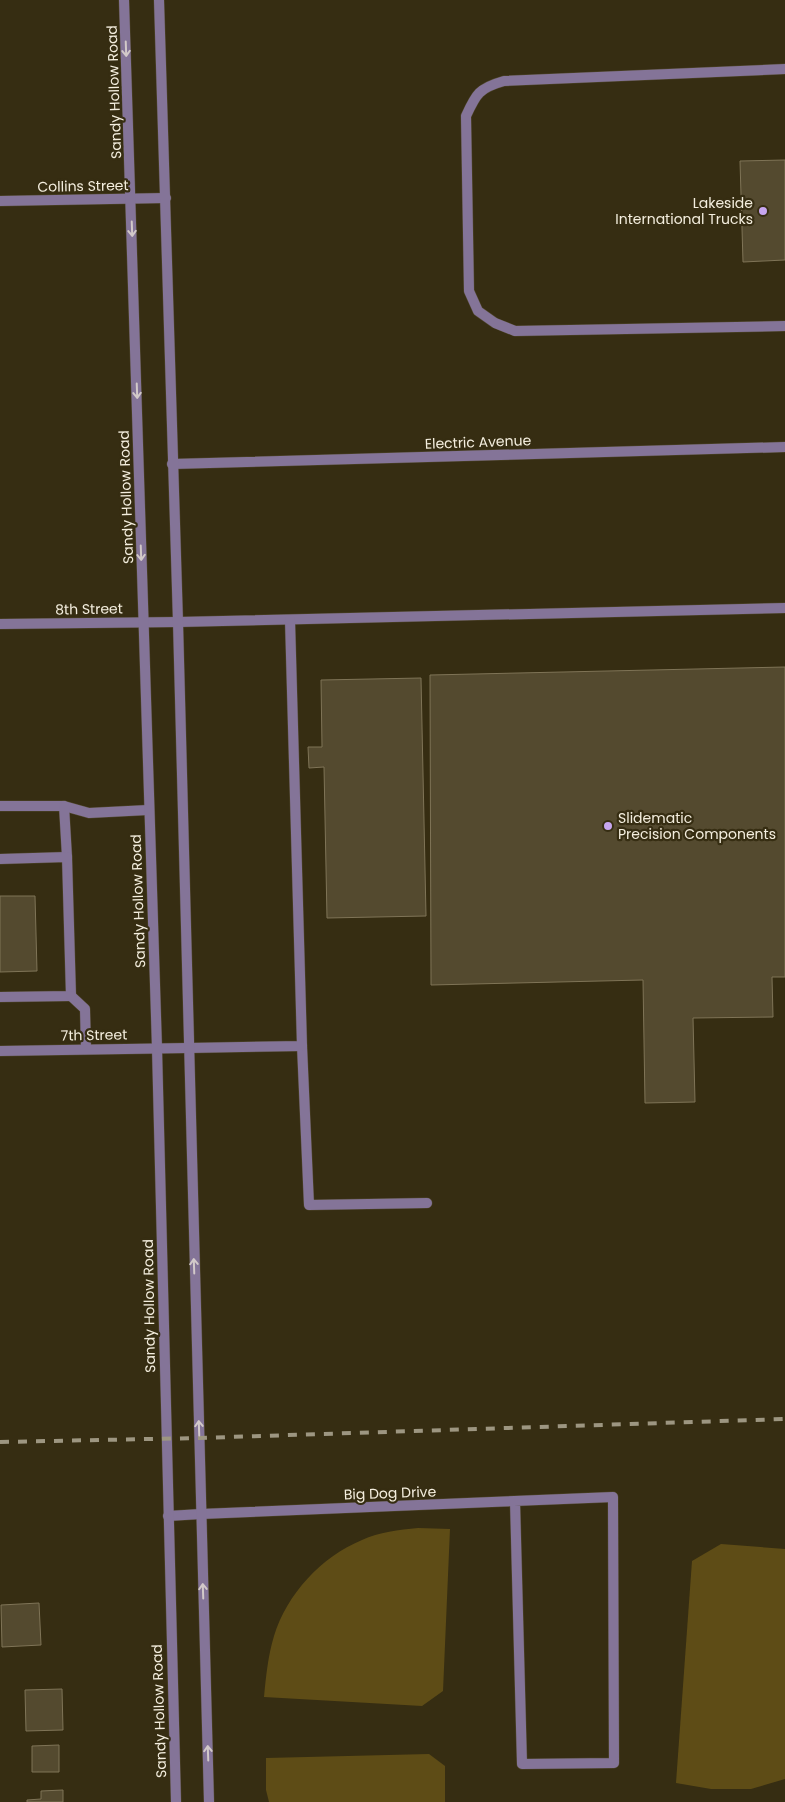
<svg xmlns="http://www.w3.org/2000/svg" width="785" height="1802" viewBox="0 0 785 1802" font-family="Poppins,sans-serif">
  <rect width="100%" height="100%" fill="#362d12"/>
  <g fill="#5e4c16">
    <path d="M 418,1528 L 450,1529 L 443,1691 L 422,1706 L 264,1697 C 266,1676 268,1656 274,1636 C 287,1594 321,1557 362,1540 C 379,1532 399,1530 418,1528 Z"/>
    <polygon points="721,1544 785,1549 785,1779 751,1789 711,1789 676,1783 692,1561"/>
    <polygon points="429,1754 445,1766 445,1802 269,1802 266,1790 266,1758"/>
  </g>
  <g fill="#544a2f" stroke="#7f7457">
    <polygon points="785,160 785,260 743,262 740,161"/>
    <polygon points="785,667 785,977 772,977 773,1017 693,1018 695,1102 645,1103 643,980 431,985 430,675"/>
    <polygon points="421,678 426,916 327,918 324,767 309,768 308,747 322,747 321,680"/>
    <polygon points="0,896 35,896 37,971 0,972"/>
    <polygon points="39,1603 41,1645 2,1647 1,1605"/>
    <polygon points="62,1689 63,1730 26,1731 25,1690"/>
    <polygon points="59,1745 59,1772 32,1772 32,1746"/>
    <polygon points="63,1790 63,1802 27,1802 27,1800 41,1799 41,1791"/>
  </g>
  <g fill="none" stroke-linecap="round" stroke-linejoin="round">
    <defs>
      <g id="service">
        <path d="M 785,69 L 504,81 C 479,88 476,94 466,116 L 469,291 L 478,311 L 495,323 L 515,331 L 785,326"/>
        <polyline points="178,622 785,608"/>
        <polyline points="0,806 64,806 89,813 148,810"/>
        <polyline points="64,806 67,857"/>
        <polyline points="0,859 67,857 71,996 0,997"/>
        <polyline points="71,996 85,1009 86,1049"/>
        <polyline points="302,1046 309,1205 427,1203"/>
        <polyline points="188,1048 302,1046 290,620"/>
        <polyline points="168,1516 201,1514 613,1497 614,1763 522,1764 515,1501"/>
      </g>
      <g id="minor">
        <polyline points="0,201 166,198"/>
        <polyline points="172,464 785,447"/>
        <polyline points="0,624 178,622"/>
        <polyline points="0,1051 188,1048"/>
      </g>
      <g id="tertiary">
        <polyline points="124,0 157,1048 176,1802"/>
        <polyline points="159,0 178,622 209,1802"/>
      </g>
    </defs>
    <use href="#service" stroke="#51482f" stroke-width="11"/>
    <use href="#minor" stroke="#51482f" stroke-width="11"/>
    <use href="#tertiary" stroke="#51482f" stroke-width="11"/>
    <use href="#service" stroke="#847498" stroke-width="10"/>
    <use href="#minor" stroke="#847498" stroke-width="10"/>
    <use href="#tertiary" stroke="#847498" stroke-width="10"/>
    <polyline stroke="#9d9681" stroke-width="4" stroke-dasharray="9 9" stroke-linecap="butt" points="0,1442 199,1438 785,1419"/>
  </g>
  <defs><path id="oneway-shaft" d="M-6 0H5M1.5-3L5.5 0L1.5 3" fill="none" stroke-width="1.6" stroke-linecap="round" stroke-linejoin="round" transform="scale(1.25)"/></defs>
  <g stroke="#d2c9c9">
    <use href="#oneway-shaft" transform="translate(126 49) rotate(88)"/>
    <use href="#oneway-shaft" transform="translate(132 229) rotate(88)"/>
    <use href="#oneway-shaft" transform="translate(137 391) rotate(88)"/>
    <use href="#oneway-shaft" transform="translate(141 553) rotate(88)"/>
    <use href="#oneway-shaft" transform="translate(194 1266) rotate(-92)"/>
    <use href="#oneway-shaft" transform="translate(199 1428) rotate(-92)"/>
    <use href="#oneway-shaft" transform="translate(203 1591) rotate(-92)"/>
    <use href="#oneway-shaft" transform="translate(208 1753) rotate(-92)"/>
  </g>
  <g fill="#c7a6ef" stroke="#362d12" stroke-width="2">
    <circle cx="763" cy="211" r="5"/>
    <circle cx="608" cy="826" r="5"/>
  </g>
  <g text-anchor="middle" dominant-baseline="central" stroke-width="4.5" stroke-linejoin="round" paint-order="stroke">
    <g font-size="14" fill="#f4eede" stroke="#362d12">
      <text transform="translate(114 92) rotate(-92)">Sandy Hollow Road</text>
      <text transform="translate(83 186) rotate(-1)">Collins Street</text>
      <text transform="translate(478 442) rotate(-2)">Electric Avenue</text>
      <text transform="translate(126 497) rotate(-92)">Sandy Hollow Road</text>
      <text transform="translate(89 609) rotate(-1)">8th Street</text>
      <text transform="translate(138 901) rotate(-92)">Sandy Hollow Road</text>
      <text transform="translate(94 1035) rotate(-1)">7th Street</text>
      <text transform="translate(149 1306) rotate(-91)">Sandy Hollow Road</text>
      <text transform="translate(390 1493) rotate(-2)">Big Dog Drive</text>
      <text transform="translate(159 1711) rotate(-92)">Sandy Hollow Road</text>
    </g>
    <g font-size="14" fill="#f4eede" stroke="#362d12" text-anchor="end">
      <text x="753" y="203">Lakeside<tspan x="753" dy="16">International Trucks</tspan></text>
      <text x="618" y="818" text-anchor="start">Slidematic<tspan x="618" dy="16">Precision Components</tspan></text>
    </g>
  </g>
</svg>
